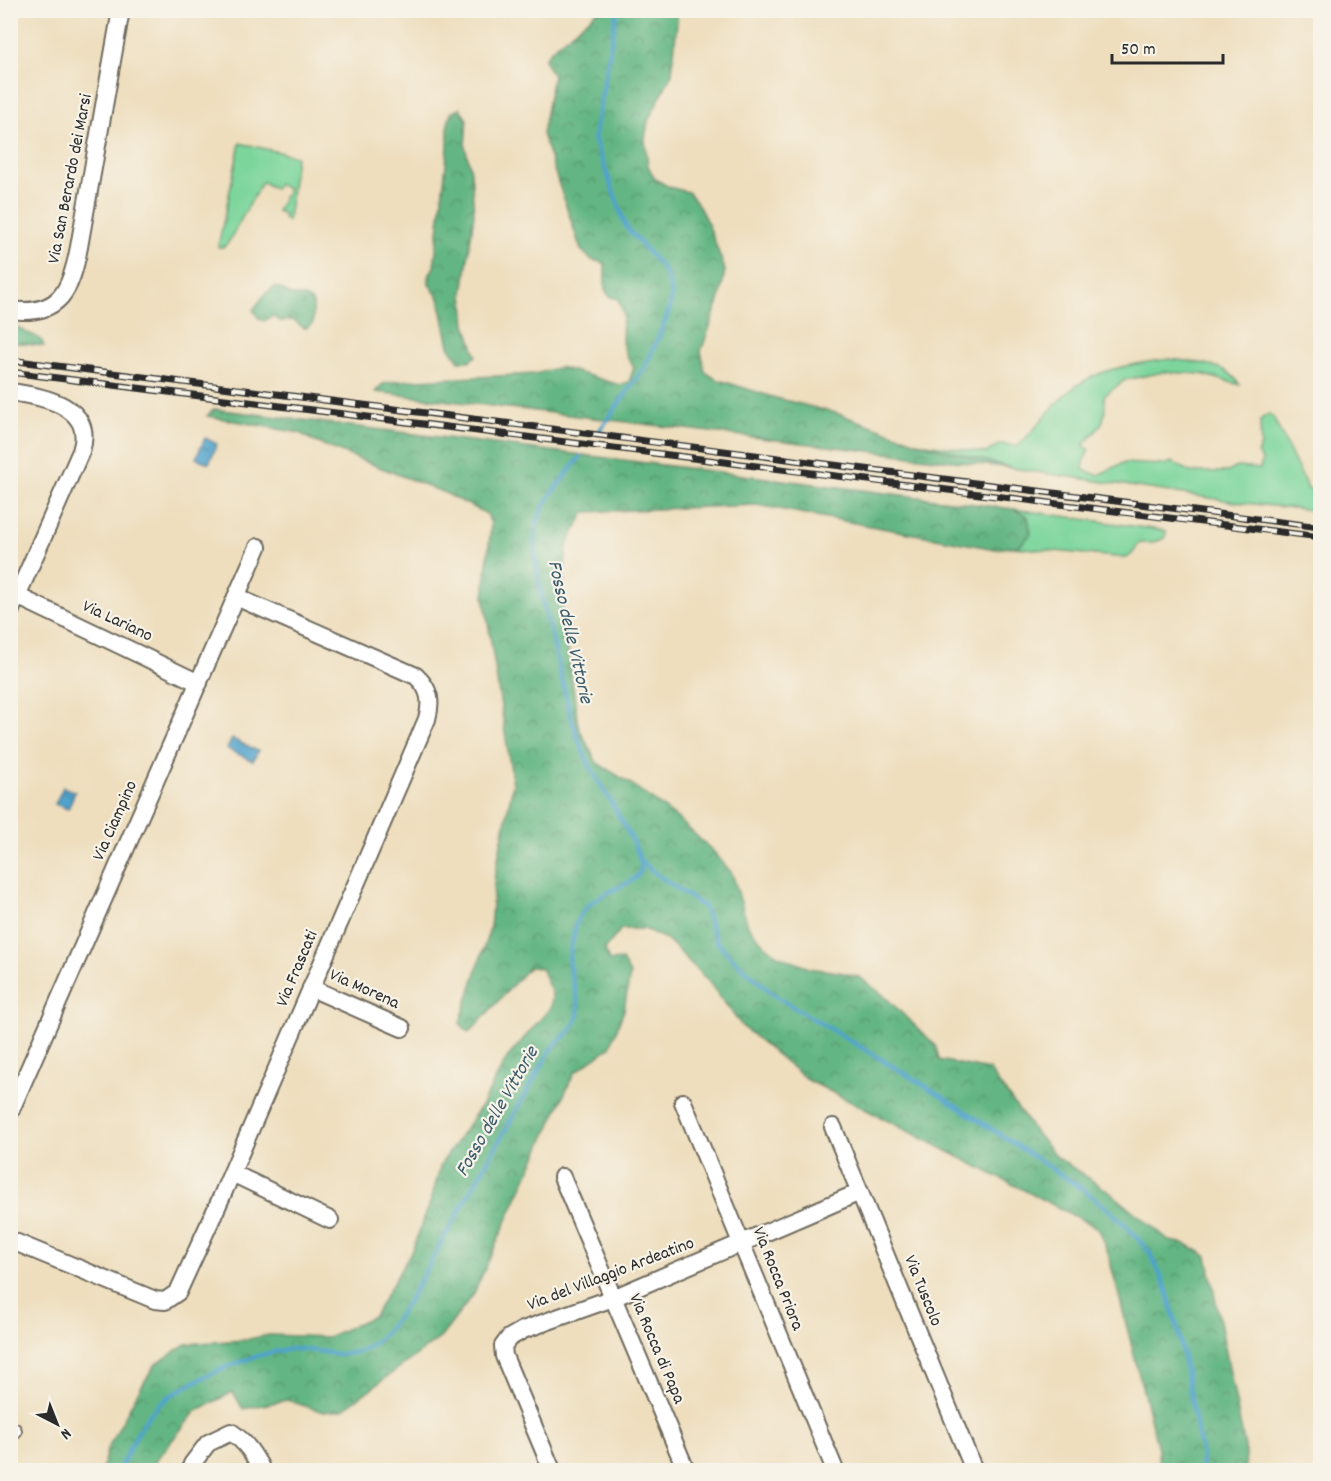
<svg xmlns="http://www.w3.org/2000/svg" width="1331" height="1481" viewBox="0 0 1331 1481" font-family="Dekko,sans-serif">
  <defs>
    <pattern id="forest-crowns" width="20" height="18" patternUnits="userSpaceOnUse" patternTransform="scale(1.5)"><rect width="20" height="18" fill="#64b683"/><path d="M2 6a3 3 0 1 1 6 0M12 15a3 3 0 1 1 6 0" fill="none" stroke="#53946b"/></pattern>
    <pattern id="water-ripples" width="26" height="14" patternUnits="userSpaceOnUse" patternTransform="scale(1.5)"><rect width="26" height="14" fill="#50a3cb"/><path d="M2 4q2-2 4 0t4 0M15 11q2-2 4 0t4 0" fill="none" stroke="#4385a5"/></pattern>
  </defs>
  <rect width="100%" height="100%" fill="#f7f3e8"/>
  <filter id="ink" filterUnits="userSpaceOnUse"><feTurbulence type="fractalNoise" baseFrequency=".0167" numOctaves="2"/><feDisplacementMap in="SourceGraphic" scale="12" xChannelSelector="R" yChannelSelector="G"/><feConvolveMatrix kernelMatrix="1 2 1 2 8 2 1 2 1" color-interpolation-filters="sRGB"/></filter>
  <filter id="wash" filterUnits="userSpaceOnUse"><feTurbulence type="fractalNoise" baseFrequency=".008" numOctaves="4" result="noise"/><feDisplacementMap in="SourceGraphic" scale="24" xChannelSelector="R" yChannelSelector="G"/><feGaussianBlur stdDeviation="1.35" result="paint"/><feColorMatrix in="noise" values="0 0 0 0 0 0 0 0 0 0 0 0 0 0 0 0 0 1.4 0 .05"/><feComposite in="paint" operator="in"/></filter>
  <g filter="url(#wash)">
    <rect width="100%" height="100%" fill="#eedebe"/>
    <g fill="#7bd59b" stroke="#538063" stroke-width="1.5">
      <polygon points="240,143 296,156 288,221 283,218 284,214 277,211 288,189 278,184 275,189 262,182 228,243 223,247 218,247"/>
      <path d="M 1169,359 C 1192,362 1227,362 1240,385 L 1201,374 L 1164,372 L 1125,380 L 1104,396 C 1108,422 1100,428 1083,445 L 1089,449 L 1084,461 L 1083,470 L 1098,475 L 1123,463 L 1164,465 L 1172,462 L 1190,472 L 1228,472 L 1237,467 L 1260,469 L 1262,460 L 1257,453 L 1261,446 L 1260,421 L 1264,416 L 1269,414 L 1273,417 L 1308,489 L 1320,493 L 1320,511 L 1236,502 L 1011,468 L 920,443 L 986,453 L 1000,444 L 1018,446 C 1034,431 1046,413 1062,398 C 1090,369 1131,364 1169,359 Z"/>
      <polygon points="1014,509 1166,531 1165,538 1152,543 1139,543 1133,553 1127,558 1013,547 1019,546 1028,517"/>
    </g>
    <g fill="url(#forest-crowns)" stroke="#487057" stroke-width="1.5">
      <polygon points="598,11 678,11 672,74 648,121 645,139 648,166 655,179 669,187 688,192 696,201 709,226 725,270 720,298 701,351 705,372 716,379 776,398 836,413 920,443 1011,468 375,392 383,384 396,381 535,374 560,367 620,385 629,382 634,367 628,359 622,343 623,312 618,299 610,297 605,289 605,263 592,260 581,250 542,134 553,76 544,59 552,49"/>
      <polygon points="460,108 467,120 465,146 471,171 474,214 463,294 466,324 476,356 469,361 459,361 449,346 439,298 429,284 429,275 434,267 448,147 448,123 451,113"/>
      <path d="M 275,287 C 281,288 284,291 289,294 C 299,298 306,294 313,303 L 313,323 L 307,328 L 304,328 L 293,320 L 280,321 L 273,316 L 264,321 L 259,319 L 253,310 L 266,293 Z"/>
      <path d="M 18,327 C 27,336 40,333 44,346 L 11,342 L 11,328 Z"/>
      <polygon points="214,409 1014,509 1028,517 1031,534 1019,546 995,549 757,505 585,512 567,545 562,602 578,726 597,763 630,783 676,817 714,852 732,873 748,926 763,943 777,955 809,968 839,972 859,977 882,994 936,1046 939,1060 989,1070 1038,1136 1057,1157 1111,1193 1170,1241 1186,1244 1207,1256 1246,1453 1245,1470 1159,1470 1158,1449 1108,1253 1098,1228 808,1080 743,1027 708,981 668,940 645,929 621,929 605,949 609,961 622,960 630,974 624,1010 610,1047 574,1073 473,1295 441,1337 342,1410 323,1412 287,1400 243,1409 233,1392 196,1411 148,1470 102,1470 107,1450 138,1392 155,1365 186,1344 244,1340 269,1335 328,1337 374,1316 412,1250 430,1203 441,1164 481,1106 507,1058 551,1007 552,994 541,968 529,967 474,1028 468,1032 460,1023 490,928 495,874 513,784 484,597 491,524 487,514 445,493 313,441 300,433 207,416"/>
    </g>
    <g fill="url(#water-ripples)" stroke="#3e677b" stroke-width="1.5">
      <polygon points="205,438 217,444 209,463 196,458"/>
      <polygon points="232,739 258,751 253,761 227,749"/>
      <polygon points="63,787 75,792 68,809 55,804"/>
    </g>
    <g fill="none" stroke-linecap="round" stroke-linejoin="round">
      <g stroke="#50a3cb" stroke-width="4.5">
        <polyline points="600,430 644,368 659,336 669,311 672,296 668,279 663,269 626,227 594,138 617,10"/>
        <polyline points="641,861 656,874 704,907 716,941 733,959 774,995 937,1093 1081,1188 1108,1209 1130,1230 1151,1254 1166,1288 1178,1330 1202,1456 1201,1470"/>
        <path d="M 119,1470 C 129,1451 138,1427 153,1411 C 175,1385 259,1350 293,1349 C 315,1348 339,1359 360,1351 C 387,1340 402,1310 417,1286 L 551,1049 C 558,1041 571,1032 575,1023 C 584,1004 571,983 569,965 C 568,954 573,940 575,929 C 582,889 640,889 641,868 C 643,851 603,790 593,772 C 572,734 565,692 555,651 C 547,616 526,551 539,517 C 547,495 566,476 580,457"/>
      </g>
    </g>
  </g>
  <g filter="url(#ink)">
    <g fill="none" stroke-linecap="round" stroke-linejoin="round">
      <defs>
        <g id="minor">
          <path d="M 10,310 C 60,317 71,290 79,247 L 121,10"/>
          <path d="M 10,392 C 42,396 96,406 81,451 L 10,612"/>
          <polyline points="17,596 199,683"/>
          <polyline points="311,988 402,1028"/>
          <polyline points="683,1102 835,1470"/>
          <polyline points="10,1112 258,547"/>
          <polyline points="833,1127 974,1470"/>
          <polyline points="232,1173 330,1220"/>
          <polyline points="562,1177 686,1470"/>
          <path d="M 10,1240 L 155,1300 L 165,1301 L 178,1292 L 221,1198 L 427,719 C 432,701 430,689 416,676 L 236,597"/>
          <polyline points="10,1430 13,1431"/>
          <path d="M 192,1464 L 208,1443 L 231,1432 C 246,1442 254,1455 262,1470"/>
          <polyline points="552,1470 504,1356 503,1346 509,1338 523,1330 613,1298 860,1192"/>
        </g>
      </defs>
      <use href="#minor" stroke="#6f6a5e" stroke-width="20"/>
      <use href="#minor" stroke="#fff" stroke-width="16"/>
      <defs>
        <g id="rail">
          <polyline points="10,360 1320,527"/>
          <polyline points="10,372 1320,537"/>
        </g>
      </defs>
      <use href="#rail" stroke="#2b2b2b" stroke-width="7"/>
      <use href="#rail" stroke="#f7f3e8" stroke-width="4.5" stroke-dasharray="14" stroke-linecap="butt"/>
    </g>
  </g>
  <g text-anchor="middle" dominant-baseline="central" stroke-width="4.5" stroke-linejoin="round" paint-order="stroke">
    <g font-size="18" fill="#2b2b2b" stroke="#f7f3e8">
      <text transform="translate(71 179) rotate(-79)">Via San Berardo dei Marsi</text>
      <text transform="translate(117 622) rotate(25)">Via Lariano</text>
      <text transform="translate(116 821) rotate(-66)">Via Ciampino</text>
      <text transform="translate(298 969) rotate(-67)">Via Frascati</text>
      <text transform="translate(364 990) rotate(24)">Via Morena</text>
      <text transform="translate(611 1275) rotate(-21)">Via del Villaggio Ardeatino</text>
      <text transform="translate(777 1279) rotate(68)">Via Rocca Priora</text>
      <text transform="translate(922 1291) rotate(68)">Via Tuscolo</text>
      <text transform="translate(656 1349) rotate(67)">Via Rocca di Papa</text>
    </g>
    <g font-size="20" font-style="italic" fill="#3a5b6b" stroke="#f7f3e8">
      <text transform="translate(569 632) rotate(77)">Fosso delle Vittorie</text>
      <text transform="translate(498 1112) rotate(-60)">Fosso delle Vittorie</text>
    </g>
  </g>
  <rect width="1331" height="1481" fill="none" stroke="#f7f3e8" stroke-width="36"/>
  <g transform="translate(57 1424) rotate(138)" stroke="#f7f3e8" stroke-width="4.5" paint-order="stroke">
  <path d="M0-4.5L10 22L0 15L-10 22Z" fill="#2b2b2b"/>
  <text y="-9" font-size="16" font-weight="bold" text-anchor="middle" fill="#2b2b2b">N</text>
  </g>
  <path d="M1112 54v9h111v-9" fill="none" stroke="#2b2b2b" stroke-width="3"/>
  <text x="1121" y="54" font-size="18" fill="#2b2b2b" stroke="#f7f3e8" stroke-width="4.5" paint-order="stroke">50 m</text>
</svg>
